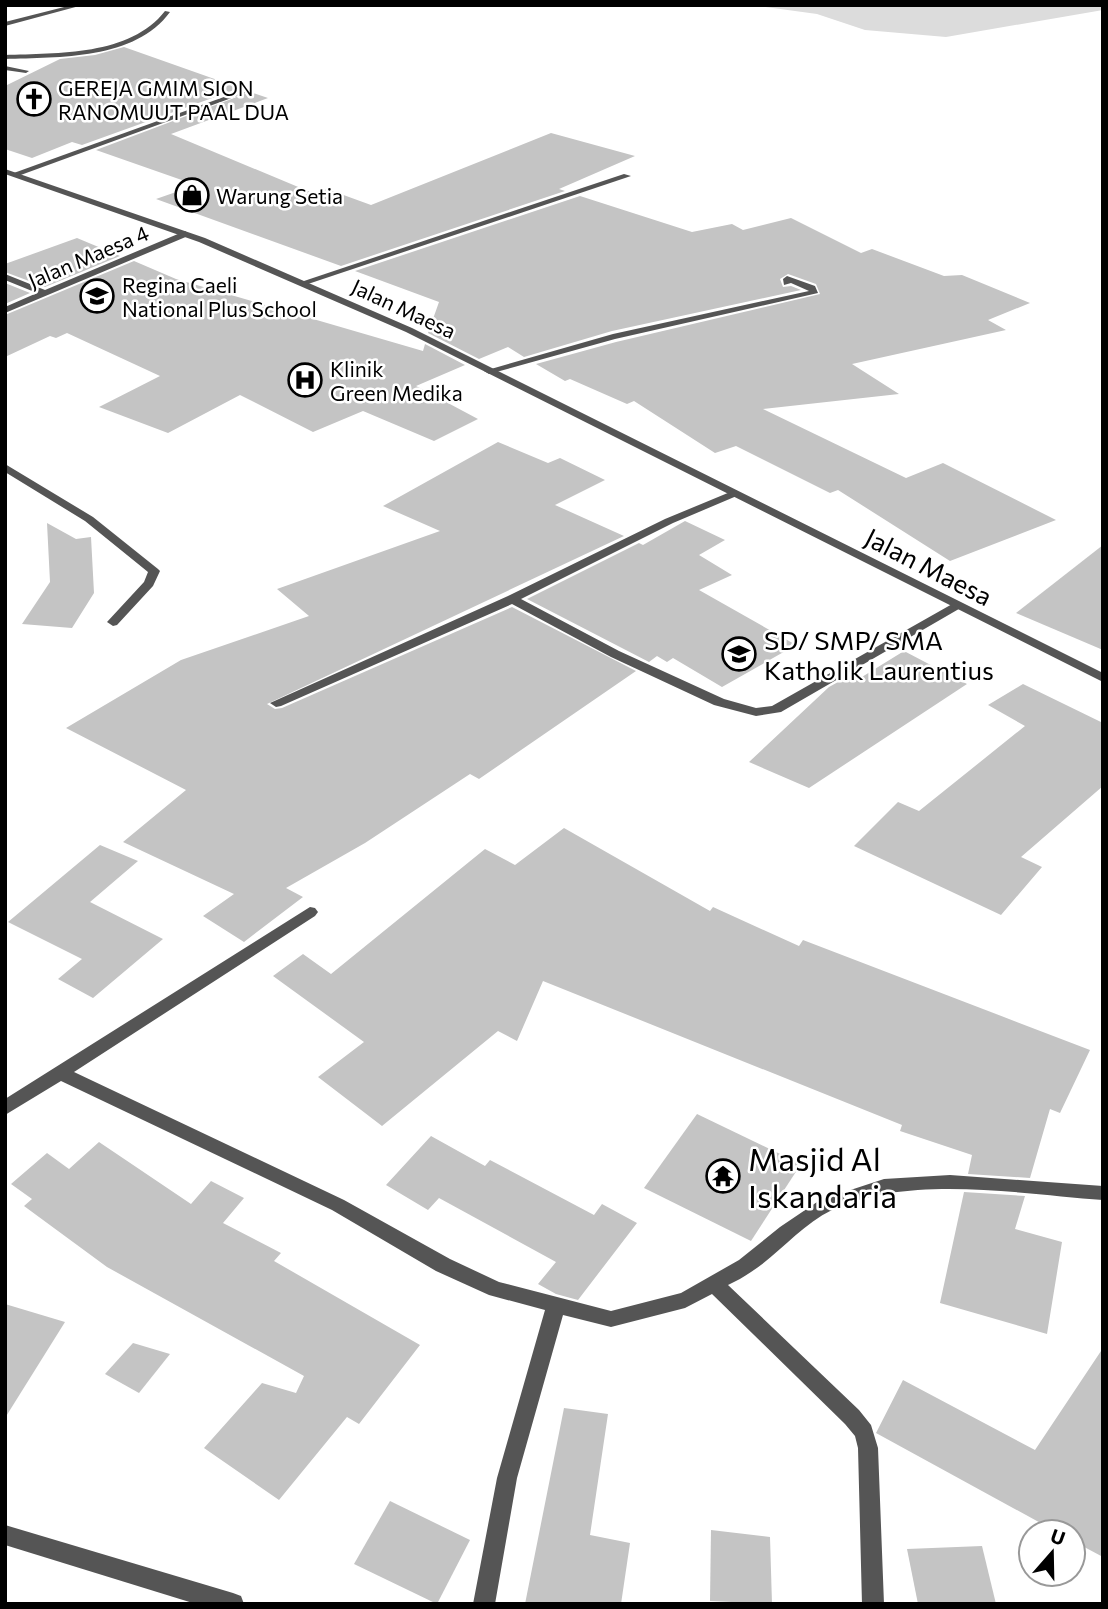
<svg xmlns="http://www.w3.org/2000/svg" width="1108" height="1609" viewBox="0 0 1108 1609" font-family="Commissioner,sans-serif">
  <rect width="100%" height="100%" fill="#fff"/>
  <polygon fill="#dcdcdc" points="750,5 1103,5 1103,10 946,37 865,30 817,14"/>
  <g fill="#c4c4c4">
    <polygon points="124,47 240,88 82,145 72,142 32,158 5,149 5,86 60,59 95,55"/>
    <polygon points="250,92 268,98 171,134 315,194 327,189 371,205 551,133 635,156 559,189 565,191 341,266 156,199 196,185 96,150"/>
    <polygon points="580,196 692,232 732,224 743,230 791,218 861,253 872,249 944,276 962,275 1030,303 988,320 1006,330 852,364 899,394 763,409 906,478 943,463 1056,520 950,561 838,490 830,493 736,446 715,453 634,401 627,404 570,379 565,381 536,364 616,342 820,294 816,284 788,274 780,279 783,287 791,286 801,290 612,331 524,357 508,347 479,359 428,333 439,302 355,271"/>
    <polygon points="77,238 120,256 45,287 5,272 5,264"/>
    <polygon points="134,261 176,279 423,351 425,344 465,365 416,386 478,419 434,441 363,411 313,432 240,395 168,433 99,407 160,376 67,333 56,338 50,336 5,357 5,315"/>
    <polygon points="5,283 30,293 5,304"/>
    <polygon points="498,442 548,463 560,458 605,480 555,505 624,536 267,704 275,709 282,708 512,607 636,671 479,779 470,774 365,843 286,888 303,897 244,942 203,916 234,894 123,842 186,790 66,728 181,660 309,616 277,589 440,531 383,506"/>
    <polygon points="685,521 725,540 699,555 732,575 699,590 796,645 722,687 673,658 667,662 657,656 649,662 527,599 639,543 643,545"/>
    <polygon points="47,523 76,539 91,537 94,593 72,628 22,624 50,582"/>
    <polygon points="1103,545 1103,650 1016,613"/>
    <polygon points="904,651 967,684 809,788 749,762 829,687 849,676 857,680"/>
    <polygon points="1023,684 1103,723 1103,786 1021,857 1042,867 1001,915 854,846 898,802 919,811 1025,726 988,705"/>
    <polygon points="564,828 710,911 713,907 799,946 803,940 1090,1050 1060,1113 1050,1109 1030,1178 968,1174 972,1155 900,1131 902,1125 543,981 517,1041 498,1031 382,1126 318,1077 364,1042 273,976 303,954 331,974 485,849 515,865"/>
    <polygon points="100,845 138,861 90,902 163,939 93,998 58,979 82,959 8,922"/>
    <polygon points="697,1114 801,1164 751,1241 644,1188"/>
    <polygon points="431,1136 485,1166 490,1160 594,1215 602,1204 637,1223 578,1300 556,1294 538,1284 556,1262 439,1198 428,1210 386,1185"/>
    <polygon points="99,1142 191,1204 211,1181 244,1198 223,1223 281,1253 274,1261 420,1345 359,1424 347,1417 279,1500 204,1448 262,1383 296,1393 304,1376 107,1267 24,1206 32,1199 11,1184 47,1153 69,1169"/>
    <polygon points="964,1192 1025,1196 1015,1229 1062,1242 1047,1334 940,1303"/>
    <polygon points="5,1304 65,1322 5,1418"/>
    <polygon points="133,1343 170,1354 139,1393 105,1374"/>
    <polygon points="1103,1348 1103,1557 1073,1541 1073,1532 1057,1532 876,1433 903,1380 1035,1450"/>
    <polygon points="564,1408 608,1414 590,1535 630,1543 621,1604 525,1604"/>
    <polygon points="390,1501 470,1540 437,1604 354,1564"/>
    <polygon points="711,1530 770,1537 772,1604 710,1601"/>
    <polygon points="982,1546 996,1604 918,1604 907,1549"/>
  </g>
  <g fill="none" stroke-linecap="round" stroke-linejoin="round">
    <g fill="#555" fill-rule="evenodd">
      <polygon points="72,5 83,5 5,26 5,22"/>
      <polygon points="5,66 29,71 26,73 5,70"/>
    </g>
    <g fill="#555" fill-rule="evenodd">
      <path d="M 165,11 L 170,12 C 135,60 59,57 5,59 L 5,55 C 58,53 130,56 165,11 Z"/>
      <polygon points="246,89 248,92 18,176 11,174"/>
      <polygon points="624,174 631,176 305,285 298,283"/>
      <polygon points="185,231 189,234 188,236 5,313 5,307 37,293 5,280 5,274 45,290"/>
      <polygon points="787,276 815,286 818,293 615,339 489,374 484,371 613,334 809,291 791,283 784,285 783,279"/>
      <polygon points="5,464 93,517 158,569 160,571 153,586 117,625 113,626 107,622 144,582 148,572 85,521 5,472"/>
      <polygon points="735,490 740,493 739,495 673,523 521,599 619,651 724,699 756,708 772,706 954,603 962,603 964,606 781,712 756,716 714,705 611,657 512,604 281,706 276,707 270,703 508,596 665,519"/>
      <path d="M 310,907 L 315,908 L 318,912 L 315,916 L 74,1072 L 344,1200 L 450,1259 L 499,1282 L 611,1311 L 681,1293 L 739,1260 L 780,1227 L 820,1200 L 884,1179 L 950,1175 L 1103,1186 L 1103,1200 C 1022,1194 907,1174 832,1210 C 801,1225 779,1254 751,1272 C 744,1277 736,1281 728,1285 L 859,1410 L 871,1425 L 878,1448 L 884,1604 L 862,1604 L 858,1448 L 855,1436 L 845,1424 L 712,1294 L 685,1308 L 611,1327 L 563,1315 L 517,1478 L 495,1604 L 473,1604 L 497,1478 L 545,1310 L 489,1295 L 436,1271 L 332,1210 L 61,1081 L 5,1115 L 5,1099 Z"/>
      <polygon points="5,1525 233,1593 241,1596 244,1604 196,1604 5,1545"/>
    </g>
    <polygon fill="#555" fill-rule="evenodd" points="5,169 205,238 412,328 1103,673 1103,682 406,332 199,242 5,174"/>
  </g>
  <defs>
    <symbol id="church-ring" viewBox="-11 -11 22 22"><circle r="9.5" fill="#fff" stroke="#000" stroke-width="1.5"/><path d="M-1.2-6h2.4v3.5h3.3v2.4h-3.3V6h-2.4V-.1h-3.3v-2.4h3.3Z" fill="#000"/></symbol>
    <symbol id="shop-ring" viewBox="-11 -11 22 22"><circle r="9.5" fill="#fff" stroke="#000" stroke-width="1.5"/><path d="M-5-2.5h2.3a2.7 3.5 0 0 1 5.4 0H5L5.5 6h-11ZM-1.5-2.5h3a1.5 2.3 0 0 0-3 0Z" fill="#000"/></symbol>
    <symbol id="school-ring" viewBox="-11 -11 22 22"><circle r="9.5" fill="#fff" stroke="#000" stroke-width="1.5"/><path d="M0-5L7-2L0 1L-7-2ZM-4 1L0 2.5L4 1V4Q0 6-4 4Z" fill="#000"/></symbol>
    <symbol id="hospital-ring" viewBox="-11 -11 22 22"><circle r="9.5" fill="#fff" stroke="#000" stroke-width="1.5"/><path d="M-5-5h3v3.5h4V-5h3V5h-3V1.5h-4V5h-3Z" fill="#000"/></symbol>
    <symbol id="temple-ring" viewBox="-11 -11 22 22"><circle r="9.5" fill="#fff" stroke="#000" stroke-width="1.5"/><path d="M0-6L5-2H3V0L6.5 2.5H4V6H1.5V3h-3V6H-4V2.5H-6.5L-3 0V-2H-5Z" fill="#000"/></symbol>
  </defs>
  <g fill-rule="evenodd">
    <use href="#church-ring" x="15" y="80" width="38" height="38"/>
    <use href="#shop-ring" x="173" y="176" width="38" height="38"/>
    <use href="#school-ring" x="78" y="277" width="38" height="38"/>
    <use href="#hospital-ring" x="286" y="361" width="38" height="38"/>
    <use href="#school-ring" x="720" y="635" width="38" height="38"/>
    <use href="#temple-ring" x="704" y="1157" width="38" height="38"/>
  </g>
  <g text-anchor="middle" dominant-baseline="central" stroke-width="5" stroke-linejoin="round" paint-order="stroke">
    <g font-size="21" fill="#000" stroke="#fff" text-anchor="start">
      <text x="58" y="87">GEREJA GMIM SION<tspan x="58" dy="24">RANOMUUT PAAL DUA</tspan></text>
      <text x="216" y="195">Warung Setia</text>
      <text x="122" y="284">Regina Caeli<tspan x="122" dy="24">National Plus School</tspan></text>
      <text x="330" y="368">Klinik<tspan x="330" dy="24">Green Medika</tspan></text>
    </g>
    <g font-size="21" fill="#000" stroke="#fff">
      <text transform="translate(88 256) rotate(-23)">Jalan Maesa 4</text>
      <text transform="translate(404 308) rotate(25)">Jalan Maesa</text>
    </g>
    <g font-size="26" fill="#000" stroke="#fff">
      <text transform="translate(929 566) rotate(27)">Jalan Maesa</text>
    </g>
    <g font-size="26" fill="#000" stroke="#fff" text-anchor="start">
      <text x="764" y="639">SD/ SMP/ SMA<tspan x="764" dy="30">Katholik Laurentius</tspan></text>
    </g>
    <g font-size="32" fill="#000" stroke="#fff" text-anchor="start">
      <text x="748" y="1158">Masjid Al<tspan x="748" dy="37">Iskandaria</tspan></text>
    </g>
  </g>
  <rect width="1108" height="1609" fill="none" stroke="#000000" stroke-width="14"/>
  <g transform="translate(1052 1553) rotate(20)"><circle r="33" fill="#ffffff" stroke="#999999" stroke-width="2"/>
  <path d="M0-5L12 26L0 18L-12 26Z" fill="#000000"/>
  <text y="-10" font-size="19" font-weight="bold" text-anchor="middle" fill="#000000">U</text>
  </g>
</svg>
